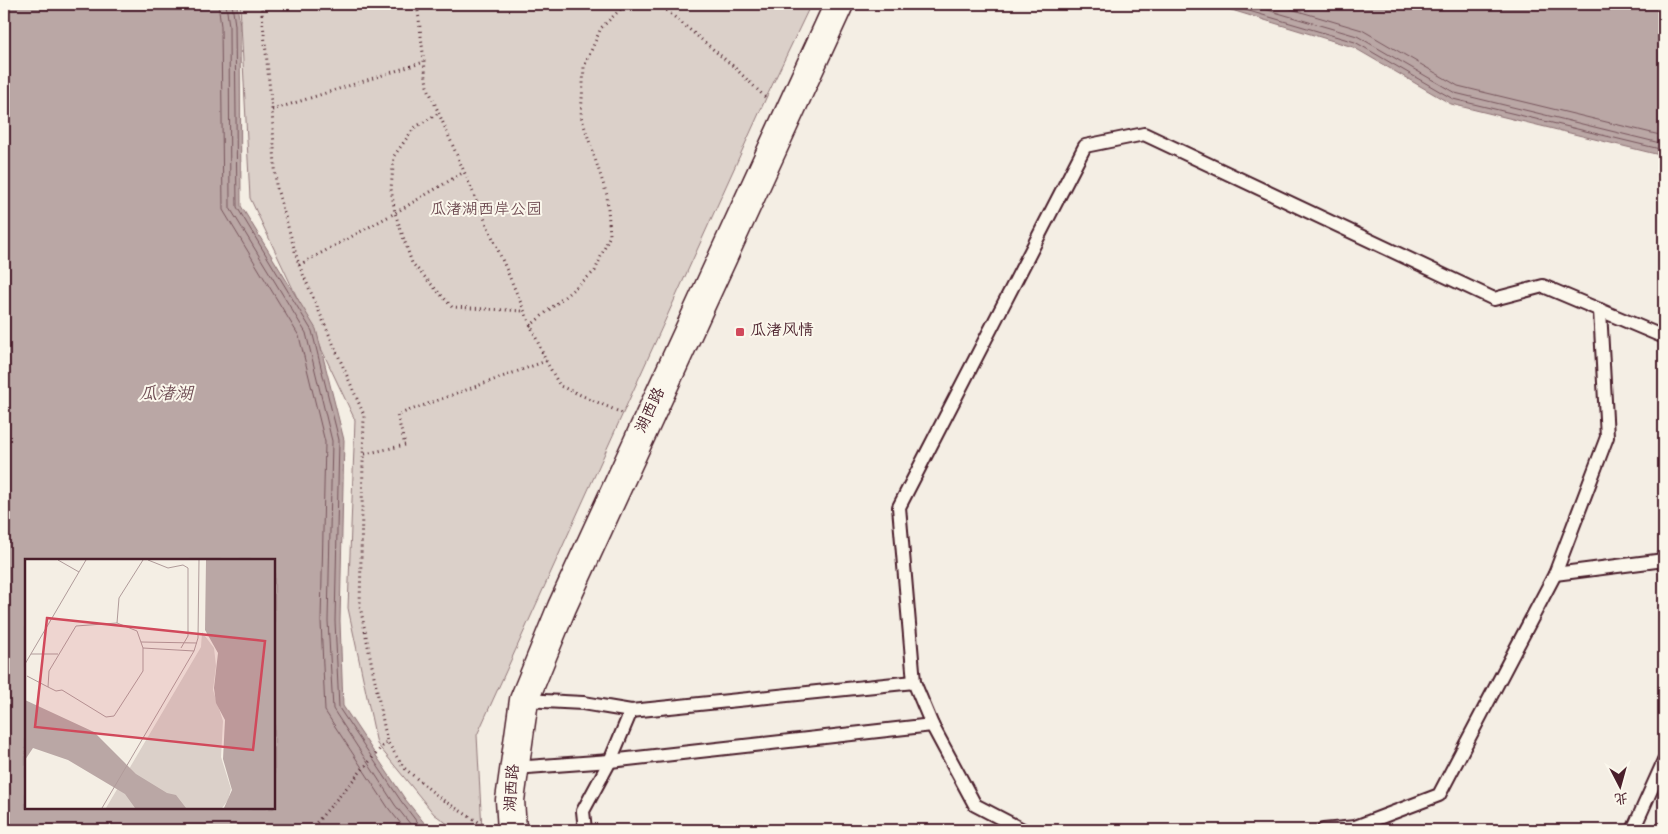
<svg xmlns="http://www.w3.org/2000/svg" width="1668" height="834" viewBox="0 0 1668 834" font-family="'Gochi Hand','LXGW WenKai TC',sans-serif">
  <rect width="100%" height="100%" fill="#f4eee4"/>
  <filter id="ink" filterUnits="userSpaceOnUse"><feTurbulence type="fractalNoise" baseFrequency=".02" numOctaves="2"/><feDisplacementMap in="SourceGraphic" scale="10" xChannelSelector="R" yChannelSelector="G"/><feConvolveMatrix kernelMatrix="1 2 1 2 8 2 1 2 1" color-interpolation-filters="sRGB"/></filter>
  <g filter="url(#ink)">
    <polygon fill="#dbd0c9" stroke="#92787a" points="240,4 811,4 766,98 477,735 482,830 456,830 434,814 377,744 348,608 355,420 250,198"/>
    <g fill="#baa7a5" stroke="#8d7174" fill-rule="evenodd">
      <path d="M 4,4 L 237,4 L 240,25 L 241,206 L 316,329 L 344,440 L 340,621 L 343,706 L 405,799 L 430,830 L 4,830 ZM 26,560 L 274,560 L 274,808 L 26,808 Z"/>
      <polygon points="1212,4 1664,4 1664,156 1451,104 1353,47"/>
    </g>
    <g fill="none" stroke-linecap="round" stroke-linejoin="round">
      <g stroke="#77555c" stroke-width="1">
        <polyline points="218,4 221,26 223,210 299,336 325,442 321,621 325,711 389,809 406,830"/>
        <polyline points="226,4 229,26 230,208 306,333 332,441 328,621 333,709 395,805 415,830"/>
        <polyline points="232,4 235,25 237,207 312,331 339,440 335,621 339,708 401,801 423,830"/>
        <polyline points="1225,4 1355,42 1453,99 1664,150"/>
        <polyline points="1247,4 1357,36 1455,93 1664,144"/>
        <polyline points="1274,4 1362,30 1458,86 1664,136"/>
      </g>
      <defs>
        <g id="lane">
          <polyline points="1555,574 1664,560"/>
          <polyline points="524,700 583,703 631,711 914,682"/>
          <polyline points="514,768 610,761 932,725"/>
          <polyline points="585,830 583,811 610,761 631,711"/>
          <polyline points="1023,830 975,805 932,725 914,682 899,507 1085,146 1144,134 1494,299 1543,286 1664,337"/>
          <polyline points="1323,830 1355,827 1439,795 1555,574 1607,437 1600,310"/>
          <polyline points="1633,830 1664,761"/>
        </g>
        <polyline id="secondary" points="512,830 510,800 524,700 562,607 839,4"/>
      </defs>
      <use href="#lane" stroke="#4a1f2b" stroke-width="16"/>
      <use href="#secondary" stroke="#4a1f2b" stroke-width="31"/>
      <g stroke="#4a1f2b" stroke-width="3" stroke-dasharray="1 4" stroke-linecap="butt">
        <polyline points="261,4 272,110 276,185 299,265 364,415 360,606 387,741 403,767 441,799 485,826"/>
        <polyline points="659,4 733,66 767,99"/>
        <polyline points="418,11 427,86 546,361 560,386 622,413"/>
        <polyline points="272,110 424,62"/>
        <polyline points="437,114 414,128 394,156 391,189 395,213 412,263 452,307 523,311"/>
        <polyline points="299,265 395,213 464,172"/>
        <polyline points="530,326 595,271 610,235 607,195 581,116 584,67 601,28 626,4"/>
        <polyline points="365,454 405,445 397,415 546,361"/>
        <polyline points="310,830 387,741"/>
      </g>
      <use href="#lane" stroke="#fbf7ec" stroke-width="12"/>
      <use href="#secondary" stroke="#fbf7ec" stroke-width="28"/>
    </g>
  </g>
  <rect fill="#d1495b" stroke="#fbf7ec" stroke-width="2" x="735" y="327" width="10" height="10" rx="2.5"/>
  <g text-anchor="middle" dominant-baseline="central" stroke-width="4" stroke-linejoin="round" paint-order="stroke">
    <g font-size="16" fill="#6e4b52" stroke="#fbf7ec">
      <text x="486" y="211">瓜渚湖西岸公园</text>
    </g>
    <g font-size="16" fill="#4a1f2b" stroke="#fbf7ec" text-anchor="start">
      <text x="750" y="332">瓜渚风情</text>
    </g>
    <g font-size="16" fill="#4a1f2b" stroke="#fbf7ec">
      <text transform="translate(652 411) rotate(-65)">湖西路</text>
      <text transform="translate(514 788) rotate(-86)">湖西路</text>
    </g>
    <g font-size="18" font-style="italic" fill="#714f56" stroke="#fbf7ec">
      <text x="166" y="395">瓜渚湖</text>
    </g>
  </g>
  <g transform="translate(25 559)">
    <rect width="250" height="250" fill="#f4eee4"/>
    <path d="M 177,73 L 189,89 L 191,107 L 188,131 L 198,162 L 196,198 L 206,230 L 203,241 L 197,249 L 81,249 L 176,88 Z" fill="#dbd0c9"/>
    <path d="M 181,1 L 250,1 L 250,249 L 199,249 L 207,231 L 198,200 L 200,161 L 191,144 L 189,129 L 193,94 L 180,71 ZM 0,141 L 69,173 L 111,215 L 142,234 L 151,236 L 161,249 L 110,249 L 100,235 L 43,201 L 8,189 L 0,201 Z" fill="#baa7a5"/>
    <path fill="none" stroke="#b09b9a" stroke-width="1" d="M 33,1 L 54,13M 123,1 L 143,9 L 158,6 L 163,9 L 163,77 L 156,89M 92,64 L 94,39 L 118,1M 116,83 L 172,84M 118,89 L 169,92M 6,95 L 33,95M 0,105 L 61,1M 2,117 L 23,128 L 31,132 L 37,131 L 81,158 L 89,157 L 118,112 L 118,89 L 112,72 L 92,64 L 51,67 L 24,112 L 23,128M 77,249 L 169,92 L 173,79 L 174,1"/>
    <path fill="#d1495b" fill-opacity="0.15" stroke="#d1495b" stroke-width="2.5" d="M 22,59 L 240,82 L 228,191 L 10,168 Z"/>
    <rect width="250" height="250" fill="none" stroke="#4a1f2b" stroke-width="2.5"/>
  </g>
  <rect width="1668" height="834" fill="none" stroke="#fbf7ec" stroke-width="20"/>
  <rect x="10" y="10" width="1648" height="814" fill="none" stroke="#4a1f2b" stroke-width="2" filter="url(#ink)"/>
  <g transform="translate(1620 786) rotate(174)" stroke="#fbf7ec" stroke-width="4" paint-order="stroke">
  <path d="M0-4L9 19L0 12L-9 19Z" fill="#4a1f2b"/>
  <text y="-8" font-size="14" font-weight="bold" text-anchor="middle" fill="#4a1f2b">北</text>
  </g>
</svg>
